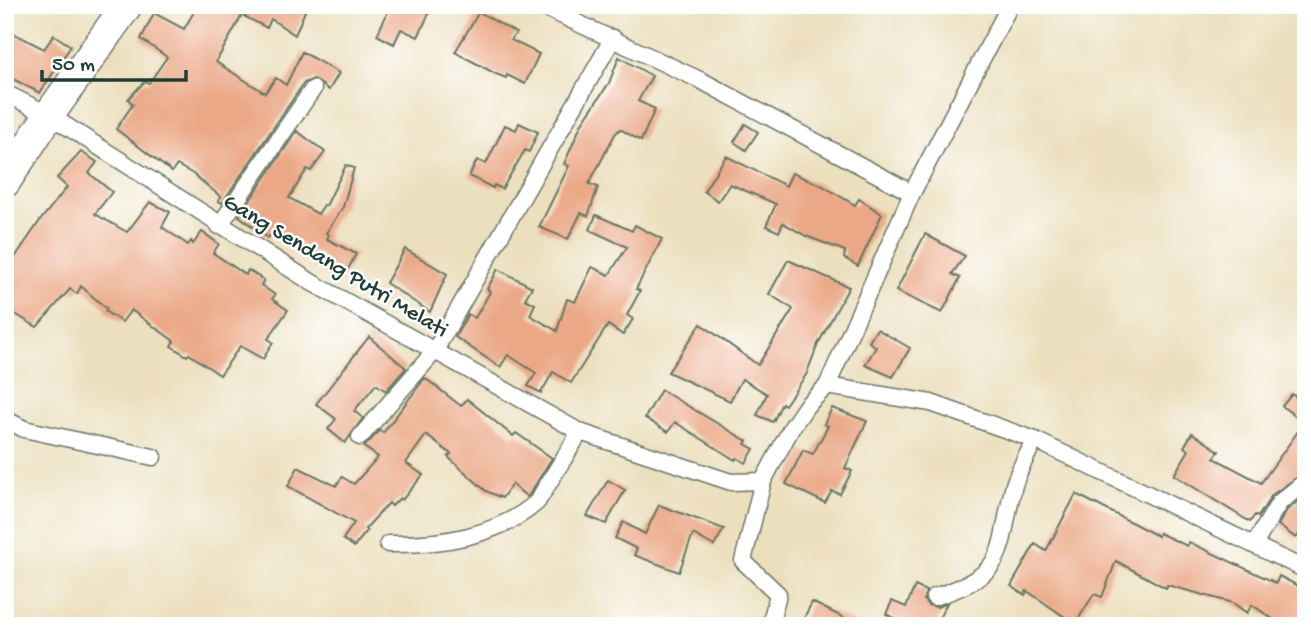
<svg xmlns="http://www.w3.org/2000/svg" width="1311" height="631" viewBox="0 0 1311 631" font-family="'Gochi Hand',sans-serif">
  <rect width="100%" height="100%" fill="#fff"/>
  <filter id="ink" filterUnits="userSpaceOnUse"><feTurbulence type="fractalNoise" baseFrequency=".0143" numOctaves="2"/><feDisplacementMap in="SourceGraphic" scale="14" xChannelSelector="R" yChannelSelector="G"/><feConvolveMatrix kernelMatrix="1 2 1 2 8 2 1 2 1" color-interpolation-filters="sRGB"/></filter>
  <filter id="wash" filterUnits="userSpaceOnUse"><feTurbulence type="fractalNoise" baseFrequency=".00686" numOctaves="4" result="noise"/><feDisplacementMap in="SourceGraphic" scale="28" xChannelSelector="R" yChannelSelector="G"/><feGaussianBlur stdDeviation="1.57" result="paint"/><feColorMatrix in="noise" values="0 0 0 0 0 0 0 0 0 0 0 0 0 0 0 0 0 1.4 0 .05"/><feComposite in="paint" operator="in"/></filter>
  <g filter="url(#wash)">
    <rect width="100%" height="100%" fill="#ecdfbe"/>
    <g id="blocks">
      <g fill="#eba886">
        <polygon points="198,5 291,5 305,11 295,35 271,19 267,28 242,15 216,62 265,93 276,78 286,85 302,52 339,73 329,90 314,79 304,83 222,203 218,201 221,197 193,174 177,165 172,172 116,129 133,104 128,99 145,81 149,83 167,57 141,39 154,13 184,29"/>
        <polygon points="391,5 433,5 418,37 401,29 394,44 377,35"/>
        <polygon points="479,12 516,33 511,40 539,54 525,84 507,75 506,78 496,74 455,52"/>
        <polygon points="5,29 44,49 54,35 71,46 40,93 5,75"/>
        <polygon points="619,57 652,76 638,101 655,109 641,141 620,129 615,134 589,184 598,187 588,216 581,213 568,239 539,227 569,166 564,164 582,123 609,83"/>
        <polygon points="519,123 538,132 529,152 525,150 502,189 494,185 493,188 469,176 477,160 486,164 505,125 516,130"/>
        <polygon points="745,124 758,132 746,150 734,142"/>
        <polygon points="297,131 325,152 311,171 307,169 289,198 318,214 324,205 326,206 346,165 354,168 343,207 326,233 329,235 327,239 356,254 345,275 321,263 324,257 273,231 268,238 239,216"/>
        <polygon points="81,152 97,162 89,173 112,192 95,214 127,232 150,202 170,212 162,227 188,245 191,241 193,244 202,232 219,244 213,253 246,275 248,270 264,280 261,285 275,295 272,299 288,310 268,339 273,342 263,359 240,346 220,375 189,354 187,356 171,346 174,341 131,310 122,322 105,311 107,309 81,286 77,294 70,289 37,327 5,308 5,272 39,222 67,187 57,178"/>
        <polygon points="726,156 786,186 792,173 821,185 855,205 859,199 882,214 858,266 844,258 845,251 806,236 783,223 779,232 766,226 776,204 730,184 718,201 704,191"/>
        <polygon points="596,215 632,231 635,225 662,239 636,289 640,291 627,315 633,319 623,335 608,325 571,383 553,372 541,393 528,386 536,373 508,355 500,367 455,337 468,314 475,318 490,292 487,289 498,269 532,287 525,299 535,304 530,315 557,331 567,299 575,302 592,267 609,275 627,247 590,230"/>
        <polygon points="925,234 965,256 952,274 960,278 942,313 896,291"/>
        <polygon points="405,249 447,274 430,312 386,283"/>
        <polygon points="788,260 849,287 818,344 806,375 785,405 782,403 773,422 757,415 767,394 742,379 730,401 668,372 701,324 758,365 793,309 769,294"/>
        <polygon points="877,329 910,348 893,377 865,365 876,347 869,342"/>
        <polygon points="369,337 406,368 386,391 376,384 354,411 363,418 345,443 328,429 336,419 316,404"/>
        <polygon points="425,378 461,406 467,399 513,436 516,433 552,458 529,495 527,497 512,484 502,498 486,491 448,457 451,454 426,435 406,463 423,475 402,500 400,498 392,506 389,503 365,529 367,531 354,547 343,539 354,523 288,486 298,467 336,486 342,477 354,484 378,457 364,447 380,430 383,433"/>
        <polygon points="661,390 747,441 745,444 754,449 746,463 737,458 735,460 675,422 668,432 645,418"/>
        <polygon points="1292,394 1306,405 1306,471 1272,495 1258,517 1255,515 1250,522 1174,475 1189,450 1184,447 1192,433 1219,451 1214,458 1261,483 1304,423 1282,406"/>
        <polygon points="832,408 867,421 845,468 852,471 840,494 832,491 825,503 786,484 803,450 813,454 828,426 824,424"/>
        <polygon points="608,480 625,490 606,524 587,516"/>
        <polygon points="1076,494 1158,536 1159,533 1187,546 1189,542 1276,583 1279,576 1306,590 1306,626 1283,626 1252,605 1247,613 1233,603 1167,585 1166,588 1116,561 1102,597 1094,594 1075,624 1027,591 1025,595 1011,586 1035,544 1046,551"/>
        <polygon points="1306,495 1306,525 1296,538 1278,525 1287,510"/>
        <polygon points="659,505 724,529 714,546 693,534 679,572 634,555 637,549 615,538 623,522 645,534"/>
        <polygon points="915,586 926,591 924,600 928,605 937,607 947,603 935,626 909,626 886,614 892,601 906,607"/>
        <polygon points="812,602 860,626 800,626"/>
      </g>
    </g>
  </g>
  <g filter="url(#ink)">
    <use href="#blocks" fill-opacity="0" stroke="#677664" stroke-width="2"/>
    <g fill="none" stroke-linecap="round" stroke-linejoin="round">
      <defs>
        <g id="street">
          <polyline points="539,5 702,81 912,193"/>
          <polyline points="5,93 49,115 311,282 580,432 731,482 763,481 792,427 807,405 827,386 912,193 1010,5"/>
          <polyline points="219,226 313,89"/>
          <polyline points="827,386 931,403 1035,440 1306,570"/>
          <polyline points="5,419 24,429 153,457"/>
          <polyline points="360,437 434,352 613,38"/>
          <polyline points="763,481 743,561 778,594 770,626"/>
          <path d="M 388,544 C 438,545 498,537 537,502 L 580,432"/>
          <polyline points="1254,545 1279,503 1306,481"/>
          <path d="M 934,597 C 1011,573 997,551 1014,485 C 1019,469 1027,455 1035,440"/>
        </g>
        <polyline id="highway" points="5,182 49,115 127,5"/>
      </defs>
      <use href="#street" stroke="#677664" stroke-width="19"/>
      <use href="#highway" stroke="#677664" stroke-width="33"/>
      <use href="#street" stroke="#fff" stroke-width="16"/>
      <use href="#highway" stroke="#fff" stroke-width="30"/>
    </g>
  </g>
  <g text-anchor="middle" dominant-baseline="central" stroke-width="5" stroke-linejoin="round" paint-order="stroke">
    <g font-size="23" fill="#1f3d34" stroke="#fff">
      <text transform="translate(335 267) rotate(31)">Gang Sendang Putri Melati</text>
    </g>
  </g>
  <rect width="1311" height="631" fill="none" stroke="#fff" stroke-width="28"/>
  <path d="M42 70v10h144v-10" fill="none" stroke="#1f3d34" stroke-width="3.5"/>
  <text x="52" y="70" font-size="21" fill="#1f3d34" stroke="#ffffff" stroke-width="5" paint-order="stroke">50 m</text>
</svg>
